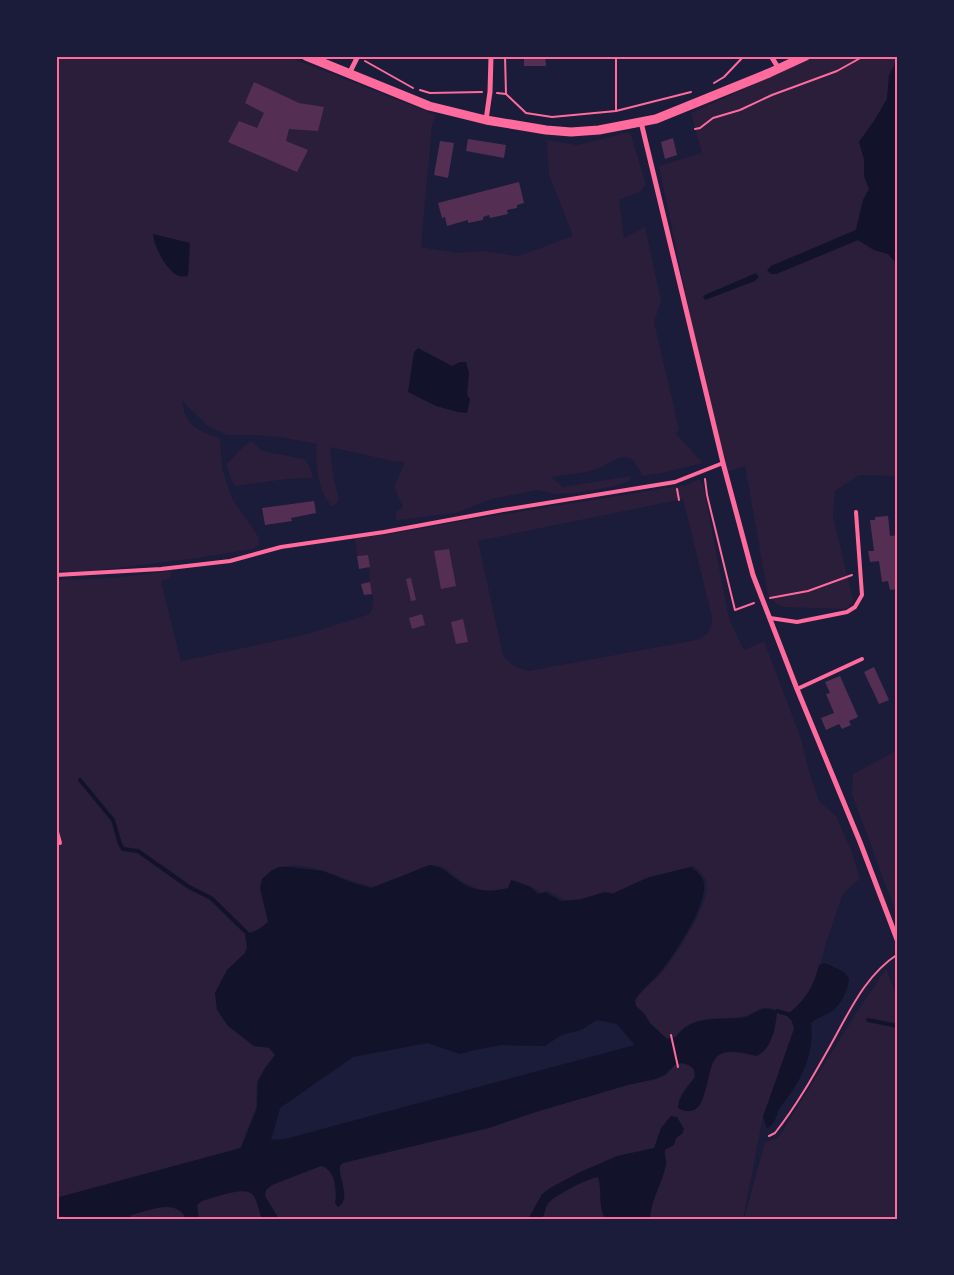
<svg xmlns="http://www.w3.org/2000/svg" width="954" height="1275" viewBox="0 0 954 1275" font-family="'Work Sans',sans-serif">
  <rect width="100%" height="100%" fill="#1b1b3a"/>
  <g fill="#2a1e3b" fill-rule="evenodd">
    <path d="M 56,56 L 287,56 L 436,115 L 432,125 L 421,247 L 457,253 L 483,251 L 518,256 L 573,236 L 549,175 L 547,140 L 577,145 L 630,132 L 646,184 L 640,192 L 619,200 L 624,238 L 645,227 L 661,301 L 654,322 L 679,429 L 676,434 L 703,463 L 662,473 L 642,476 C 628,441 615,464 591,471 C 578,474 564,474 551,477 L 563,487 L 630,476 L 630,480 L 616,486 L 577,493 L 555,494 L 537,490 L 491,499 L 456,513 L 399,520 L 396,519 L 396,512 L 403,507 L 394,487 L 405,462 L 393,461 L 330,447 L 333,476 L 339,499 L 335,505 L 332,506 C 319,496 314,460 317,444 L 280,437 L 254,435 L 227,435 L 208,426 L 182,401 C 185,426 198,431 220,438 L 222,469 L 232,498 L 259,538 L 259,545 L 253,549 L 197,558 L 91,571 L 70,572 L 56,570 Z"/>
    <polygon points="817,56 898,56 889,76 887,99 874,121 859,142 864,159 864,176 869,189 863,200 856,230 771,266 776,274 858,240 874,250 888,254 898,265 898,486 894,476 859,475 835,491 833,516 853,600 852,604 845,609 784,607 776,604 768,595 745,466 723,473 659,166 702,153 691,113"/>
    <path d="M 252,441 L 262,451 L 304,459 L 310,467 L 313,478 L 287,479 L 236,486 L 232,481 L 226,464 C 235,457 242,445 252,441 Z"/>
    <path d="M 699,479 L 703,484 L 729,619 L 744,650 L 764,641 L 801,739 L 810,775 L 819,801 L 836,816 L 851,850 L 860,879 L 849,888 L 842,896 L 826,943 L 817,976 L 811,990 L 797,1008 L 792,1020 L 794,1029 L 763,1117 L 743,1219 L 279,1219 L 264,1196 L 266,1189 L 272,1184 L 321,1165 L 328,1168 L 334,1178 L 336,1205 L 344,1194 L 339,1170 L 339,1165 L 343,1163 L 681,1062 C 690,1064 695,1067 695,1077 C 688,1085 678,1096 678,1107 L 681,1109 L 718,1054 L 774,1033 L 777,1011 C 761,1002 756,1015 740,1017 C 717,1020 690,1015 676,1037 L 666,1038 L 649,1023 L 645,1014 L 636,1006 L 635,1000 C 644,987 655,981 664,970 C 677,953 709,905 707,884 C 706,877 699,871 694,866 L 649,877 L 614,893 L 607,892 L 581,899 L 564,900 L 548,891 L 541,893 L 532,887 L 514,880 L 511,887 C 491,893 478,892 460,880 C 451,874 446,866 435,865 C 420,864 389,886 374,887 C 370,887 364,884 359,883 C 333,876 303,858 275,869 L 270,922 L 272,1047 L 277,1054 L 257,1081 L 256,1108 L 240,1148 L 56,1198 L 56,580 L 113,578 L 172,571 L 170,578 L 161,581 L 181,661 L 304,635 L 370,614 C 376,602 372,595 370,583 C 369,574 369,564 368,555 L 357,556 L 355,538 L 385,535 L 474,519 L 686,485 ZM 683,499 L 712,617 C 713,629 707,636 696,640 L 529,671 C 517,668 510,665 503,655 L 478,541 Z"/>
    <polygon points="898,750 898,918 852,794 853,774"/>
    <polygon points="886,969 898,999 898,1219 744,1219 765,1142 778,1138 855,1015"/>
    <path d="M 243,1190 C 257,1193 258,1206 262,1219 L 199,1219 L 197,1205 L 202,1200 Z"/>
    <polygon points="172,1206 184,1214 186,1219 131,1219 130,1217 131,1215 159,1207"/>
  </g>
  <g fill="#12122b" fill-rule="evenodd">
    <polygon points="898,58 898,265 888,254 874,250 858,240 776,274 771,274 767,270 771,266 856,230 863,200 869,189 864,176 864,159 859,142 874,121 887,99 889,76"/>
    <path d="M 153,234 L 190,243 L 188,276 C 185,276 182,277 179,276 C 166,271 154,246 153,234 Z"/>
    <polygon points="756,273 759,277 755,281 705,300 703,296 705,295"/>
    <polygon points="418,348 452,366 460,362 466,362 469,373 467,395 470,399 467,413 458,412 436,406 408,392 414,352"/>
    <path d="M 430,865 C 444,868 445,871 456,879 C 473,892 489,893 508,888 L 511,880 L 530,887 L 538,894 L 545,892 L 561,901 L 579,900 L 605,892 L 612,894 L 647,878 L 691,867 C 697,872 704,878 704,885 C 706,907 674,955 661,971 C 652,982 642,989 635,1000 L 636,1006 L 645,1015 L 650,1023 L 667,1039 L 676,1037 C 691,1015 717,1020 741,1018 C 756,1016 760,1003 777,1012 C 775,1028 773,1047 757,1056 C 745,1054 731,1048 719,1055 C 703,1064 712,1126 678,1108 C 678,1097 689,1086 695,1077 L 694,1069 L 689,1065 L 681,1063 L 675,1065 L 665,1075 L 656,1079 L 628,1085 L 536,1112 L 489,1128 L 343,1163 L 340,1166 C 338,1178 352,1199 338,1207 L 335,1203 C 338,1191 335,1169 321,1166 L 272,1185 L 266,1190 L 265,1196 L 279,1219 L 262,1219 C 259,1212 258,1203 254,1196 C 246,1184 214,1198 202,1201 L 197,1205 L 199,1219 L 186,1219 C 177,1197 147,1211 131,1215 L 130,1219 L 56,1219 L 56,1198 L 241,1148 L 257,1108 L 258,1081 L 265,1068 L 275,1055 L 269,1048 L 254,1046 L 228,1026 L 217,1010 L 215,993 L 227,970 L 245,953 L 247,947 L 245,935 L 259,929 L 268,922 L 260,888 L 262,879 L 272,870 L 279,867 L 288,867 L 323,871 L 350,882 L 371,888 ZM 597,1020 L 617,1024 L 635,1045 L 285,1139 L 271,1140 L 280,1108 L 353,1057 L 427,1043 L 460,1054 L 474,1050 L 502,1045 L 545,1046 L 561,1035 L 581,1030 Z"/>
    <path d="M 825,963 L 844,972 L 849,979 C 848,989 842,1004 832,1011 C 825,1016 817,1017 811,1023 C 814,1049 805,1072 791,1093 C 787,1098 783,1103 779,1109 C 776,1116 775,1125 767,1128 L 763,1117 L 794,1029 L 792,1021 L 786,1015 C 804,1003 814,986 819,965 Z"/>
    <path d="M 671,1116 L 677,1117 L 684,1129 L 682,1134 L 676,1138 L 674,1145 L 665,1150 C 664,1155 667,1160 666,1165 C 662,1184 651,1199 650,1219 L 605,1219 C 598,1206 602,1190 598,1177 C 589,1178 553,1196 548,1204 C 545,1208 545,1214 542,1219 L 528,1219 L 542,1194 L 550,1188 L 578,1173 L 617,1156 L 654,1148 L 661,1128 Z"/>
  </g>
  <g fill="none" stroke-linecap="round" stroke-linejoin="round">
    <g stroke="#12122b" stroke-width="4">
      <polyline points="80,780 113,820 120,844 123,849 138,851 189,887 211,898 248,934"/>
      <polyline points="777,1011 791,1015"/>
      <polyline points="868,1020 898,1026"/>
    </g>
  </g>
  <g fill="#542f53">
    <polygon points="524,56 545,56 546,66 524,66"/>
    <polygon points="254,82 299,103 324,107 318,131 289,129 286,141 308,150 297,172 228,142 239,121 257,128 264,113 245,103"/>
    <polygon points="673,138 677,155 665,159 661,142"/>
    <polygon points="468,139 506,145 504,158 466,151"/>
    <polygon points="440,141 454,143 448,178 434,175"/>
    <polygon points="519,182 524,203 517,205 517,208 507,210 508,214 490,218 489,215 483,217 483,220 468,223 468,220 447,226 445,217 442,218 438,203"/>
    <polygon points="314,501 316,513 291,518 292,521 265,525 262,508"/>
    <polygon points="888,516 890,536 898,535 898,589 890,590 888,581 882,582 879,561 870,562 868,551 874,551 870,520 875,520 875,517"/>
    <polygon points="449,549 456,586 441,589 434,551"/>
    <polygon points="368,555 370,567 359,569 357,556"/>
    <polygon points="411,578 416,600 411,601 406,579"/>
    <polygon points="370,582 372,594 364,595 361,584"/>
    <polygon points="422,614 425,625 412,629 409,618"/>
    <polygon points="463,619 468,642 456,644 451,622"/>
    <polygon points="874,667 889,700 879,704 864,672"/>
    <polygon points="840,676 858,717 849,721 851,725 842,729 839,724 826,730 821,718 834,713 826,694 830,693 825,682"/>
  </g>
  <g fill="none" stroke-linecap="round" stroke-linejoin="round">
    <g stroke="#ff6b9d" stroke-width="2">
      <polyline points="505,56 506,94"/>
      <polyline points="365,61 413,88"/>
      <polyline points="714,83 724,77 744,56"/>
      <polyline points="420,90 430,93 482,92"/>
      <polyline points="497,93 506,94 526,113 552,117 616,111 691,92"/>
      <polyline points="616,111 616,56"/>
      <polyline points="695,129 700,128 713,118 740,110 772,95 837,71 864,56"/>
      <polyline points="705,479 707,495 735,610 754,603"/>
      <polyline points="677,489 679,500"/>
      <polyline points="770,598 808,591 852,575"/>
      <polyline points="671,1035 678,1067"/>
      <path d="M 769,1136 L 775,1133 C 798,1104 816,1071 834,1039 C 851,1008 867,974 898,954"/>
    </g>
    <g stroke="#ff6b9d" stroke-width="4">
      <polyline points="56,575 161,569 230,561 281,547 384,532 503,510 675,482 723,463"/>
      <polyline points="770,618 797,622 847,612 855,607 862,595 856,512"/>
      <polyline points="797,689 862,659"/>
      <polyline points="56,828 60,843"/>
    </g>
    <g stroke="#ff6b9d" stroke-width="5">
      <polyline points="771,56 779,69"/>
      <polyline points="349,74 358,56"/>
      <polyline points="486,120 490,92 491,56"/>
      <polyline points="641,122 723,463 753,575 797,689 860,842 898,942"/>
    </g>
    <polyline stroke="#ff6b9d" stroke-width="9" points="306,56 429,106 486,120 546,130 571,132 599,130 656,119 769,73 806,56"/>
  </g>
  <rect width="954" height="1275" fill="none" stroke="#1b1b3a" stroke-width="115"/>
  <rect x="58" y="58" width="838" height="1160" fill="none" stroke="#ff6b9d" stroke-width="2"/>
</svg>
